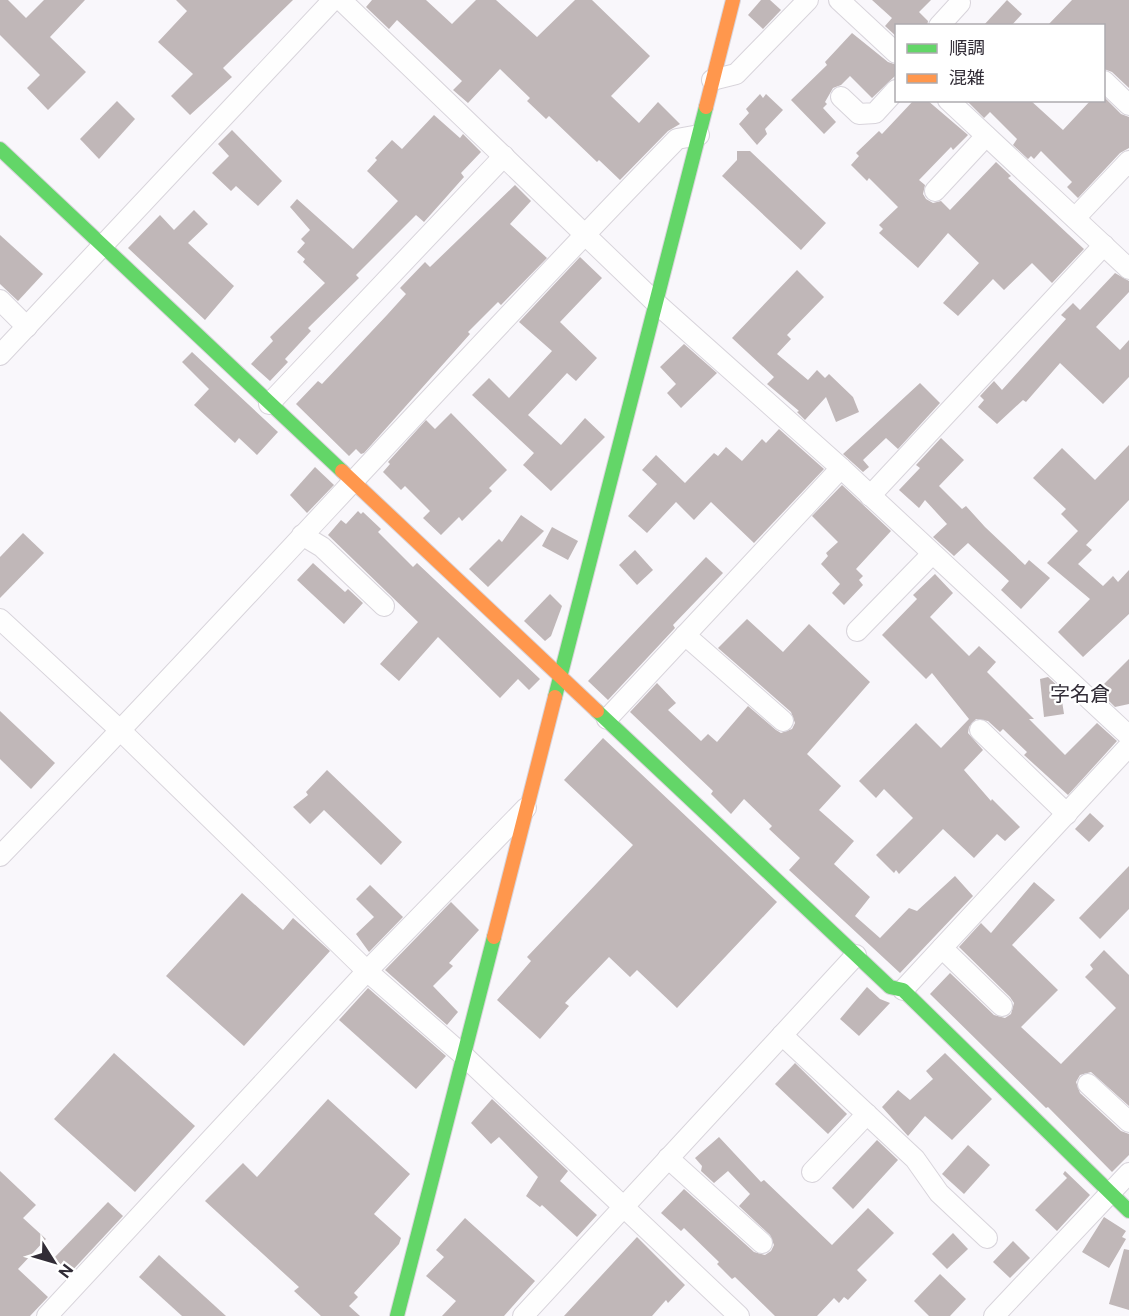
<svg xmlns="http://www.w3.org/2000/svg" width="1129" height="1316" viewBox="0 0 1129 1316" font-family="'Public Sans','Noto Sans JP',sans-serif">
  <rect width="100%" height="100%" fill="#f9f7fb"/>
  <g fill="#c0b7b8">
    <polygon points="0,0 8,0 26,18 44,0 85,0 50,37 86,72 48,110 27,88 40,75 0,35"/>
    <polygon points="176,0 293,0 223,68 232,77 190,115 171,96 193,74 158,42 187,11"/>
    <polygon points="372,0 426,0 452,24 476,0 496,0 537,37 575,0 592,0 650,56 611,96 639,123 658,102 680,124 668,131 620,180 599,160 597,162 549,116 546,119 527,101 530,98 500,69 468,103 453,90 462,81 397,20 389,29 366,7"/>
    <polygon points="761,0 770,0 781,10 763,29 748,15"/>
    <polygon points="872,0 931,0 919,12 928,21 927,26 897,26 897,37 885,26 892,18"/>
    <polygon points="1007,0 1022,14 1011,26 983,26"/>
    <polygon points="1072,0 1129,0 1129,88 1112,72 1104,69 1104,26 1047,26"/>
    <polygon points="852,33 888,62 897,65 897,74 872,98 850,76 841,85 833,88 825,102 827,104 823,108 836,122 824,134 791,100 827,65 825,62"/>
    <polygon points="760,94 763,98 766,94 783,110 765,129 767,134 757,145 739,124 749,113 746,109"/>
    <polygon points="1104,97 1121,114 1129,117 1129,148 1120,153 1078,198 1067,187 1072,182 1041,151 1034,159 1031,156 1028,159 1013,145 1017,139 990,112 984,118 966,100 1030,100 1063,130 1091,100 1104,100"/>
    <polygon points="914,100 927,100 968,135 953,150 951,147 919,180 925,185 923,194 926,199 933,203 941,201 950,210 996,162 1011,176 1008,178 1084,249 1052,283 1032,263 1004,290 993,279 958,316 943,303 979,263 948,233 918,268 879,233 883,229 879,225 898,207 869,178 867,181 851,165 859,156 856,153 879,131 882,134"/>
    <polygon points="117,101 135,119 99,159 80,139"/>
    <polygon points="434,115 460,138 463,134 481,152 461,173 464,177 424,222 416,215 356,275 359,278 308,328 311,331 285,359 288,362 270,381 251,364 273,341 270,337 325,283 303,262 305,259 297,252 305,243 301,239 310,230 290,207 297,199 353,249 398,201 367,171 377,160 375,158 392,140 402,149"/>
    <polygon points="232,130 282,181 258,206 236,186 231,191 212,173 229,156 218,144"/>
    <polygon points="737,151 750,151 826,223 801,250 722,176 737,160"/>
    <polygon points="515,185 531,201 510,224 547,258 501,305 498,302 468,332 470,334 364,453 361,454 356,449 349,456 296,404 318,381 322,384 387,315 406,294 400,288 425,262 430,267"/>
    <polygon points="194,210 208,224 188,243 234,286 205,320 128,248 160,215 174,230"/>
    <polygon points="0,235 43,274 18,301 0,284"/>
    <polygon points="580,257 602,278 560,322 597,358 576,381 567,373 528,415 561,445 585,418 605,437 551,491 523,465 534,453 472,395 489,378 509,398 552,351 519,322"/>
    <polygon points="797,270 824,297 787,335 791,339 777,354 808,380 817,370 825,378 829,374 853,397 859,412 836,422 826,397 805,420 797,412 799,411 767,384 774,377 732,338"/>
    <polygon points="1115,273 1129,281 1129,292 1096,327 1120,350 1129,340 1129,377 1103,404 1060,363 1026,402 1023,400 997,424 978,407 984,400 980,396 994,381 1002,390 1066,319 1061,315 1073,303 1080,310"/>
    <polygon points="684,344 717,373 681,408 667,393 676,384 660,367"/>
    <polygon points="192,352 278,432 257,455 239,438 235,443 194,405 209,389 182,362"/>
    <polygon points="920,383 940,403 898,449 886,438 863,460 869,467 863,472 843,454"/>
    <polygon points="451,413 507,470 489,488 492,491 462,521 459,517 441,535 423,518 430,511 405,486 401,490 383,472 390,464 388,462 426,420 435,429"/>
    <polygon points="779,429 824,469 754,543 711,502 694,520 676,502 647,533 628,516 657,484 642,470 656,455 685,483 714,453 718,456 726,447 742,461 762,439 766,443"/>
    <polygon points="941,438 964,460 939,486 962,509 966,506 985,527 1025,565 1029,560 1050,578 1021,609 1001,590 1009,581 968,543 954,556 933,537 947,524 925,500 919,508 899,490 920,468 916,465"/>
    <polygon points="1129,445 1129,500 1086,545 1092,550 1078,564 1103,586 1113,576 1118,582 1129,570 1129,614 1083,657 1058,632 1090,599 1047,563 1078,531 1061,514 1066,509 1033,478 1062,448 1095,480"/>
    <polygon points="315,467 334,485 307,513 290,495"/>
    <polygon points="842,485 891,531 856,569 863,576 859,580 863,585 844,605 832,593 840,584 821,564 828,556 826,553 838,542 812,516"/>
    <polygon points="358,511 361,514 363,512 381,529 378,532 413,567 417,563 540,679 529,690 518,679 500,698 438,637 399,681 380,664 418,622 328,535 341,520 346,524"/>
    <polygon points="521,515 544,531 488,587 469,569 499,539 502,542"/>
    <polygon points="552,527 578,541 568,560 542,546"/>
    <polygon points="23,533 44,553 0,598 0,557"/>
    <polygon points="635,550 653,570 637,585 619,565"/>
    <polygon points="706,557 723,573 673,625 675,628 608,700 588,681"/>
    <polygon points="313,563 345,592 348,589 363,603 344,624 297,580"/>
    <polygon points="935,574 953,593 930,617 969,656 979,646 996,662 987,672 1034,719 1029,719 1065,755 1097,723 1117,741 1068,795 1024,755 1027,752 1003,729 1000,732 988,721 976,719 969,727 968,733 983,750 964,770 991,801 992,799 1020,827 1005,841 997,834 974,858 943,829 899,874 896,870 894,873 876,855 913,818 884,789 876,798 859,781 916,723 941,748 969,719 932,673 926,679 882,635 917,599 913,595"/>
    <polygon points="550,594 562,606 551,636 545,641 524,621"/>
    <polygon points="747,619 783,652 809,624 870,682 807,754 841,786 819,810 854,841 834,864 870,897 855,916 880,938 909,908 917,911 955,876 973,896 900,973 789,870 800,858 769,829 772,826 744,799 731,814 711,794 713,791 630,712 657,683 676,703 668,710 701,741 708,734 717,742 748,706 776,730 781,733 792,729 795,723 791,712 718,648"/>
    <polygon points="1129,659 1129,704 1115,707 1098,690"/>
    <polygon points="1048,677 1060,688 1064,714 1044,717 1040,679"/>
    <polygon points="0,711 55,763 31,789 0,759"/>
    <polygon points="603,738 777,902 677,1008 637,970 630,977 609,957 565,1003 569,1006 540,1039 497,1000 531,961 527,957 633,845 564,780"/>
    <polygon points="327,770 402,842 381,865 324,810 310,824 293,807 308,795 306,792"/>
    <polygon points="1090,813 1104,826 1089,842 1075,829"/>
    <polygon points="1129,866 1129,909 1100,939 1079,918"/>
    <polygon points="1034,882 1055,900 1012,945 1058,990 1021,1027 1061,1064 1116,1008 1085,977 1093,969 1090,965 1104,950 1129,975 1129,1106 1091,1072 1080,1075 1076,1082 1080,1093 1121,1131 1129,1134 1129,1155 1112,1172 1048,1107 1046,1108 930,994 950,973 994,1015 1005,1018 1011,1014 1014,1003 1010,997 959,947 981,923 991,933"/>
    <polygon points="370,885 403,917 369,952 356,934 374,917 356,899"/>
    <polygon points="242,893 283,930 293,918 330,951 244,1046 166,976"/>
    <polygon points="451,902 479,930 449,963 453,966 433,986 458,1012 447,1025 385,970"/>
    <polygon points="867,987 880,999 890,1003 859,1036 840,1019"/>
    <polygon points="368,988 446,1056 416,1089 339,1020"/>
    <polygon points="114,1053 195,1126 135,1192 54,1119"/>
    <polygon points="945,1053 992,1099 952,1140 925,1116 908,1136 882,1107 898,1090 910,1100 933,1079 926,1071"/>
    <polygon points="795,1063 847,1114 828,1134 775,1084"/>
    <polygon points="328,1099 410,1174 374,1214 401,1238 399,1244 354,1293 358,1297 349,1306 360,1316 321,1316 294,1291 299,1287 205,1201 243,1163 257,1177"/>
    <polygon points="492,1099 568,1171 560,1181 597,1215 577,1237 542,1205 540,1207 526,1196 538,1177 499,1137 491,1144 471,1123"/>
    <polygon points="719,1137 761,1182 764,1180 832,1245 868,1208 894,1233 857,1270 867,1280 848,1300 844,1297 839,1303 834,1298 817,1316 775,1316 735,1277 732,1279 717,1264 719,1262 684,1228 681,1231 661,1213 684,1189 754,1252 765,1255 771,1251 774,1245 770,1235 739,1206 750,1194 728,1171 714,1183 701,1171 702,1166 695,1158"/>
    <polygon points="877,1140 898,1160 853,1209 832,1188"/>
    <polygon points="968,1145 990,1165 964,1194 942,1174"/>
    <polygon points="0,1171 36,1205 23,1218 46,1239 18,1269 48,1297 30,1316 0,1316"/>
    <polygon points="1065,1171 1090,1195 1057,1231 1035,1210 1067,1178 1063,1174"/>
    <polygon points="108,1202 123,1216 70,1273 54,1258"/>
    <polygon points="1104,1217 1126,1231 1122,1237 1126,1239 1109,1268 1082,1252"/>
    <polygon points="465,1218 535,1281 504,1316 442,1316 456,1301 426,1276 444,1257 436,1250"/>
    <polygon points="953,1233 968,1249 947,1269 932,1254"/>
    <polygon points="637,1237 685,1285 668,1303 666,1300 652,1316 564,1316"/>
    <polygon points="1013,1241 1030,1258 1010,1278 993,1262"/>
    <polygon points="1124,1249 1129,1250 1129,1310 1109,1304"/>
    <polygon points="159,1255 226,1316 182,1316 139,1277"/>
    <polygon points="940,1274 966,1299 950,1316 929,1316 914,1301"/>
  </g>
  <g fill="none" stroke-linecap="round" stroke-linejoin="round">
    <defs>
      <g id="street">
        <polyline points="341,0 655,302 841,468 1129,736"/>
        <polyline points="839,0 896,53"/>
        <polyline points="939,26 960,3"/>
        <polyline points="712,80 736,74 808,0"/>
        <polyline points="1104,81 1129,105"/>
        <polyline points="841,97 859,114 875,113 896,90"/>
        <polyline points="948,100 1129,269"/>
        <polyline points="935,191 986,136"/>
        <polyline points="1075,218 1129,161"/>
        <polyline points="0,300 27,327"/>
        <polyline points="0,355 333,0"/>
        <polyline points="269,404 504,156"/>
        <polyline points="870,496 1104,245"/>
        <polyline points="302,535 322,547 384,606"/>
        <polyline points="0,619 121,731 367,971 463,1055 739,1316"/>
        <polyline points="857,631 932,554"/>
        <polyline points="685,635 783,721"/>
        <polyline points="607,719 841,468"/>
        <polyline points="980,730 1067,814"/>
        <path d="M 0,856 C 229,620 448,374 677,139 L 699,135"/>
        <polyline points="942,948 1002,1006"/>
        <polyline points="903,990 1129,746"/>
        <polyline points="782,1035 915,1159 939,1193 987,1238"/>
        <polyline points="1088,1084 1129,1122"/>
        <polyline points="668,1158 762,1243"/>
        <polyline points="812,1172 867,1114"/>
        <polyline points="47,1316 367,971 526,808"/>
        <polyline points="523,1316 856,955"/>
        <polyline points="994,1316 1129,1173"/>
      </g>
      <g id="fast">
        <polyline points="0,149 342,471"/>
        <polyline points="555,697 706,107"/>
        <polyline points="597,711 890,987 903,990 1129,1211"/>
        <polyline points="397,1316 494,937"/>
      </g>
      <g id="slow">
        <polyline points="706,107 733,0"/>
        <polyline points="342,471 597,711"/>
        <polyline points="494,937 555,697"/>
      </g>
    </defs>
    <use href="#street" stroke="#d8d4db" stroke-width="22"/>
    <use href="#fast" stroke="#d8d4db" stroke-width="16"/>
    <use href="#slow" stroke="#d8d4db" stroke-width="16"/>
    <use href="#street" stroke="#fefefe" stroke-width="20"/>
    <use href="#fast" stroke="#63d668" stroke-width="14"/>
    <use href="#slow" stroke="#ff974d" stroke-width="14"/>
  </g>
  <g text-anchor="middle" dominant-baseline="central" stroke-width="4.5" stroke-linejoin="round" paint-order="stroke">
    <g font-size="20" fill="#312c36" stroke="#fff">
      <text x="1080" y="694">字名倉</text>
    </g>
  </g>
  <rect x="895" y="24" width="210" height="78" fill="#ffffff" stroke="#adabaf" stroke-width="1.5"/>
  <rect x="907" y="44" width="30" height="9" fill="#63d668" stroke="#adabaf" stroke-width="1.5"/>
  <text x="949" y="54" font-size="18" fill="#312c36">順調</text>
  <rect x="907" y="74" width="30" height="9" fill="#ff974d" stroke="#adabaf" stroke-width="1.5"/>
  <text x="949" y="84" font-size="18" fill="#312c36">混雑</text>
  <g transform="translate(54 1262) rotate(127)" stroke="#ffffff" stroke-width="4.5" paint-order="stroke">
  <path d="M0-4.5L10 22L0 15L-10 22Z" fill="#312c36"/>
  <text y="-9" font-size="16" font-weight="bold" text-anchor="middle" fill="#312c36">N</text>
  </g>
</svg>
